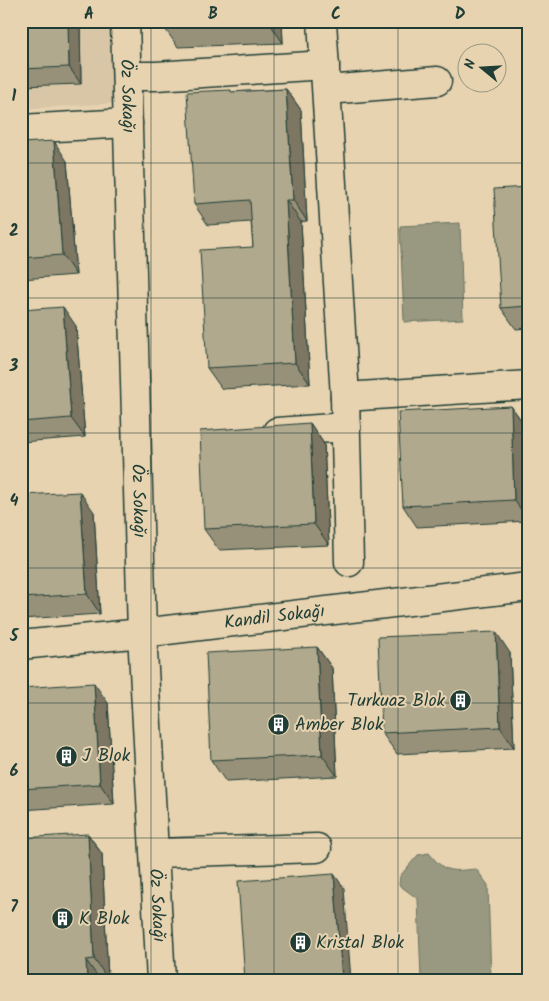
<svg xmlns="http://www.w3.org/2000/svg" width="549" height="1001" viewBox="0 0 549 1001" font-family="Kalam,sans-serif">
  <rect width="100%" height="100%" fill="#e8d3b1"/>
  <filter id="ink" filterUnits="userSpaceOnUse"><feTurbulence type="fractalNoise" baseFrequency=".02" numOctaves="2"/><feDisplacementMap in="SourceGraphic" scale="10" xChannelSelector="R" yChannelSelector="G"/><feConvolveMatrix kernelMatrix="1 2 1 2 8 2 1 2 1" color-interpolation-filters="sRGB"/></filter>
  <g filter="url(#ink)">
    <polygon fill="#d8c6a6" points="21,21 114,21 117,103 21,109"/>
    <g fill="#999880" stroke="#687462">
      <polygon points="460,223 463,319 404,322 400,226"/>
      <path d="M 429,853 C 446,874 451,871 476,869 L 488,885 L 491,980 L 421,980 L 418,899 L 399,885 L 400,876 L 418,855 Z"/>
    </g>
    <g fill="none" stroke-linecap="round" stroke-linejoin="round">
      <defs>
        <g id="minor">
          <path id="s1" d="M 125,21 L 142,633 L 161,980"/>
          <polyline points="322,21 345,397 349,562"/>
          <polyline points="127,76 156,76 325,65"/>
          <polyline points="327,90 437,81"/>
          <polyline points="21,129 128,123"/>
          <polyline points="345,397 528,385"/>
          <polyline points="277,432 346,427"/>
          <path id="s2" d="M 21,645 L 142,633 L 528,587"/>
          <polyline points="155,853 317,848"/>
        </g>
      </defs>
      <use href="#minor" stroke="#1f3d34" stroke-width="31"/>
      <use href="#minor" stroke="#e8d3b1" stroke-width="28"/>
    </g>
    <g fill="#98917a" stroke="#1f3d34">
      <polygon points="21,21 80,21 81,84 21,86"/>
      <polygon points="282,21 283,43 178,47 163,26"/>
      <polygon points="286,89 301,110 307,221 301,222 310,384 222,389 207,368 253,247 251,222 208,225 194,204 233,92"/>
      <polygon points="21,143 67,161 76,275 21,279"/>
      <polygon points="528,187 528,328 516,329 501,308"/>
      <polygon points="21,310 76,326 85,437 21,442"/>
      <polygon points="511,406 526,427 528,484 528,521 417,527 403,506"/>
      <polygon points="310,423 324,444 329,545 219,550 204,529"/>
      <polygon points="21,495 94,512 100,614 21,619"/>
      <polygon points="317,647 332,668 337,776 226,782 211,760"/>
      <polygon points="510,653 514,748 397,754 382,733"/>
      <polygon points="21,688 108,703 114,804 21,810"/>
      <polygon points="88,834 102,854 108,979 21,980"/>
    </g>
    <g fill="#7c7663" stroke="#1f3d34">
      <polygon points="68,21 80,21 81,84 69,67"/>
      <polygon points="269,21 282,21 283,43 269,22"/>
      <polygon points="286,89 301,110 307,221 293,200"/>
      <polygon points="54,141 67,161 76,275 62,255"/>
      <polygon points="286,200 301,222 310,384 295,363"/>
      <polygon points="63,307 76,326 85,437 71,418"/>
      <polygon points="511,406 526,427 528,484 528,519 514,500"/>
      <polygon points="310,423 324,444 329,545 314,524"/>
      <polygon points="80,492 94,512 100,614 87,594"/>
      <polygon points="496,632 510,653 514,748 500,727"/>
      <polygon points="317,647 332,668 337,776 322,755"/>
      <polygon points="94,683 108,703 114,804 100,784"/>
      <polygon points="88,834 102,854 108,979 94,959"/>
      <polygon points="334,874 344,888 351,980 342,980"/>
      <polygon points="86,960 100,980 87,980"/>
    </g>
    <g fill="#b1a98e" stroke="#1f3d34">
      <polygon points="21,21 68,21 69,67 21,69"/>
      <polygon points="163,21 269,21 269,22 163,26"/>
      <polygon points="286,89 293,200 286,200 295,363 207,368 200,250 253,247 250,200 194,204 187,92 231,90 231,92"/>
      <polygon points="54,141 62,255 21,258 21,143"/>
      <polygon points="528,187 528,306 501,308 494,189"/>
      <polygon points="63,307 71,418 21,422 21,310"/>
      <polygon points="511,406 514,500 403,506 398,412"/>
      <polygon points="310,423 314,524 204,529 200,431"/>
      <polygon points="80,492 87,594 21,598 21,495"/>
      <polygon points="496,632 500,727 382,733 378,637"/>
      <polygon points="317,647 322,755 211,760 206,653"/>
      <polygon points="94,683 100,784 21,789 21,688"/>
      <polygon points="88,834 94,959 86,960 87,980 21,980 21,838"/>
      <polygon points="334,874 342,980 245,980 238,881"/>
    </g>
  </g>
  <path fill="none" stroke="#1f3d34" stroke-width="1" stroke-opacity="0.55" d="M 151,21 L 151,980M 274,21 L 274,980M 398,21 L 398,980M 21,163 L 528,163M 21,298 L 528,298M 21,433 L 528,433M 21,568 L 528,568M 21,703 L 528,703M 21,838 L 528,838"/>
  <defs>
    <symbol id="building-disc" viewBox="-11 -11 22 22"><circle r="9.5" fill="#1f3d34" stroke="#e8d3b1"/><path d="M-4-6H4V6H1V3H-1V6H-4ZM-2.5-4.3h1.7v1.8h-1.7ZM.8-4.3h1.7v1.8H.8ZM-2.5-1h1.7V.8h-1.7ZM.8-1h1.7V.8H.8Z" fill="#fff"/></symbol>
  </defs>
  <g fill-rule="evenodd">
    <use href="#building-disc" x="448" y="688" width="25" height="25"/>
    <use href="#building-disc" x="266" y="712" width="25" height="25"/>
    <use href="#building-disc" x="54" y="744" width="25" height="25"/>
    <use href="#building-disc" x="50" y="906" width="25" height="25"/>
    <use href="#building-disc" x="288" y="930" width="25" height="25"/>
  </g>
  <g text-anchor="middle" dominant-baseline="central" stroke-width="4" stroke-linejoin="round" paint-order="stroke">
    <g font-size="18" fill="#1f3d34" stroke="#e8d3b1">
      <text stroke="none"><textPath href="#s1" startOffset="75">Öz Sokağı</textPath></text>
      <text stroke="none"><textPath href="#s1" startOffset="480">Öz Sokağı</textPath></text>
      <text stroke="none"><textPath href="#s2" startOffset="255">Kandil Sokağı</textPath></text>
      <text stroke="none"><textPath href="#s1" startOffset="885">Öz Sokağı</textPath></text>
    </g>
    <g font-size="18" fill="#1f3d34" stroke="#e8d3b1" text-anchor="start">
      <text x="445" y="701" text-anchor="end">Turkuaz Blok</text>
      <text x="295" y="725">Amber Blok</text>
      <text x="82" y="756">J Blok</text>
      <text x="79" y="919">K Blok</text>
      <text x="316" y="943">Kristal Blok</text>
    </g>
  </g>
  <rect width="549" height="1001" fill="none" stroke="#e8d3b1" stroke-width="55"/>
  <g transform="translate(482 68) rotate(288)"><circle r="24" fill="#e8d3b1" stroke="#98977f"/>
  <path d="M0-4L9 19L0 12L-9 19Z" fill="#1f3d34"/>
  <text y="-8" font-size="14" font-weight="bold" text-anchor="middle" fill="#1f3d34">N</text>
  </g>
  <rect x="28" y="28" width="494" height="946" fill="none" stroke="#1f3d34" stroke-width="2"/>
  <g font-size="16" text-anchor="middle" font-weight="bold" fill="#1f3d34">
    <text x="89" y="19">A</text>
    <text x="213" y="19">B</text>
    <text x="336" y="19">C</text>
    <text x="460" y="19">D</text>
    <text x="14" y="101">1</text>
    <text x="14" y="236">2</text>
    <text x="14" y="371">3</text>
    <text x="14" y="506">4</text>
    <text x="14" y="641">5</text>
    <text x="14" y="776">6</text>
    <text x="14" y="912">7</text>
  </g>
</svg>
